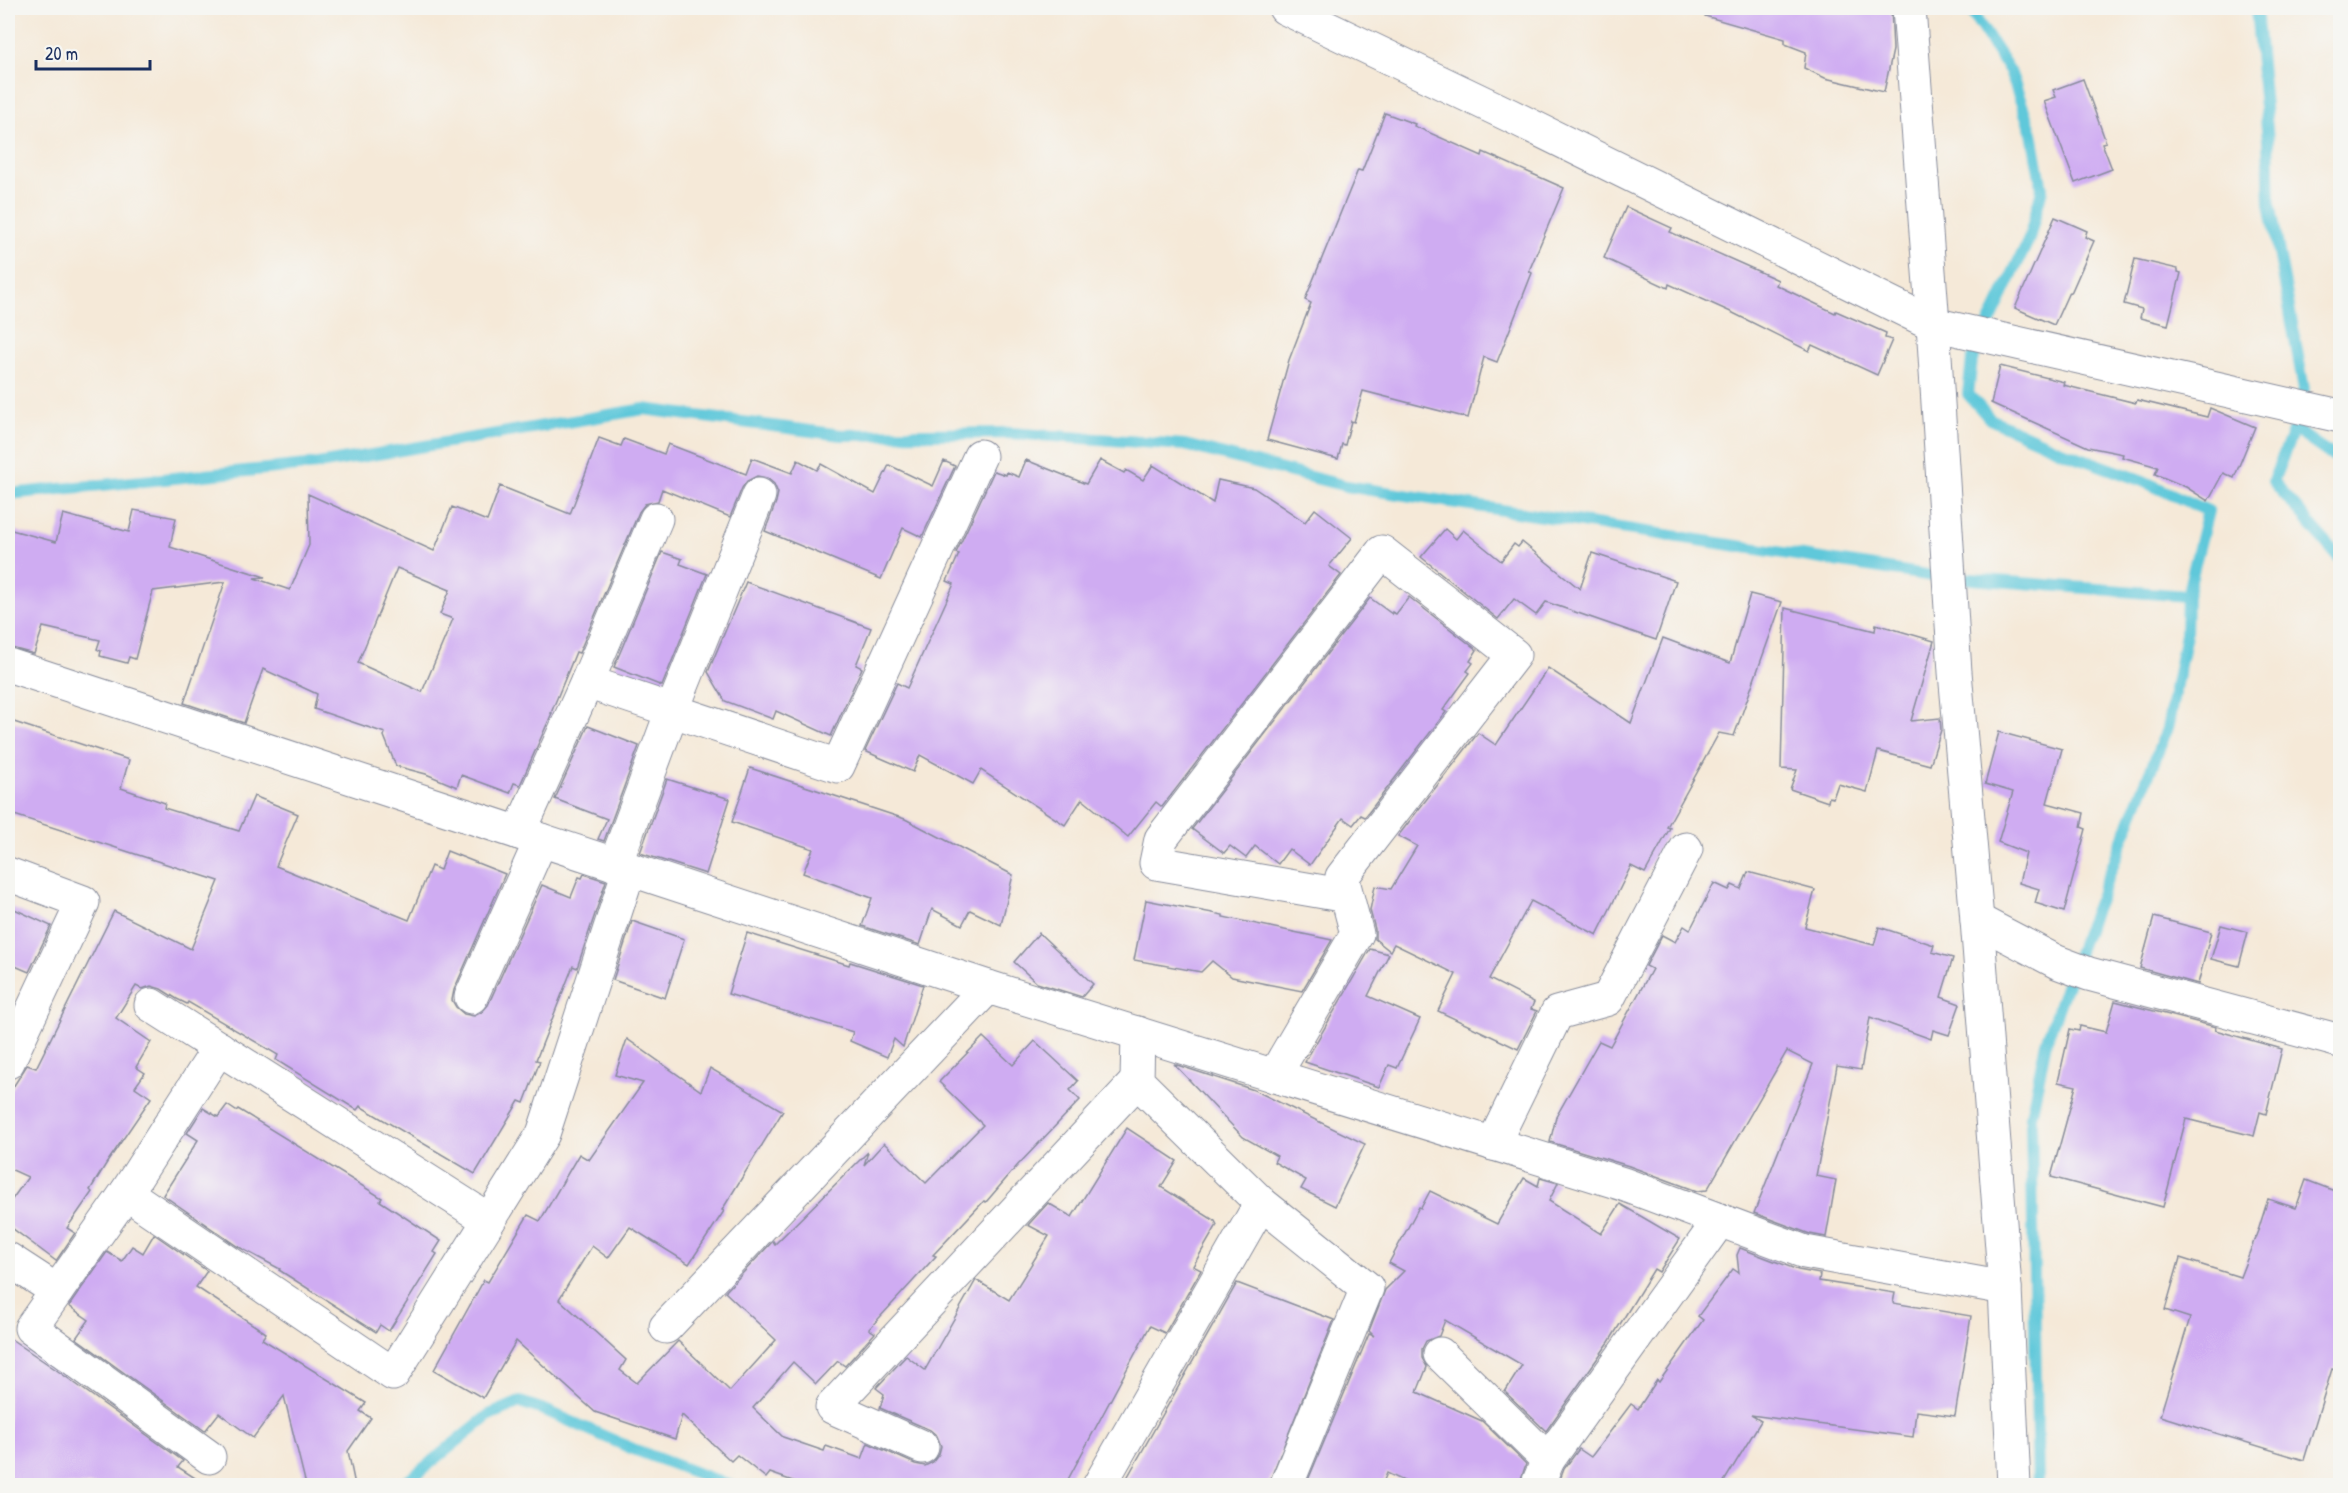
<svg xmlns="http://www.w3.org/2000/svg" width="2348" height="1493" viewBox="0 0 2348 1493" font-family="'Patrick Hand',sans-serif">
  <rect width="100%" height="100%" fill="#f6f6f2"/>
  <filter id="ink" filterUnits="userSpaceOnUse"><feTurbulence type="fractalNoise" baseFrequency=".0167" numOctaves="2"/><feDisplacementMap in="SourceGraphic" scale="12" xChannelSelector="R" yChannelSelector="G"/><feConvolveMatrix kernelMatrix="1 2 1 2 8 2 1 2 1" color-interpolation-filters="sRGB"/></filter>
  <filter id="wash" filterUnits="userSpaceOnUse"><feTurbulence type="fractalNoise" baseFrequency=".008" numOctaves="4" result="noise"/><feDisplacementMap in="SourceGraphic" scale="24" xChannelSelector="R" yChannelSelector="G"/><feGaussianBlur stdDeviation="1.35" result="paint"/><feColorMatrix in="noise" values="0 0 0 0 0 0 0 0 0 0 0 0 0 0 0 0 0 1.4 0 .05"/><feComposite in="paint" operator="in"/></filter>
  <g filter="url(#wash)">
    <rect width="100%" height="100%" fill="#f5e9d8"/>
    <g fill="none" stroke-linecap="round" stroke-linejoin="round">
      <g stroke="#5fc8da" stroke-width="12">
        <polyline points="1969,8 2010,71 2032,133 2042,189 2029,239 1972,360 1968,394 1990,419 2061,451 2143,481 2208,511 2187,596 2186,634 2167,729 2083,940 2046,1042 2031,1117 2038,1486"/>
        <polyline points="2256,8 2268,140 2270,203 2304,389 2294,429 2273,481 2340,559"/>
        <polyline points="2294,429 2340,461"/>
        <polyline points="8,494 318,464 644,409 841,435 1009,433 1185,445 1346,486 1933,576 2187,596"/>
        <polyline points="402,1486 489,1415 520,1402 547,1411 633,1449 731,1486"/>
      </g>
    </g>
    <g id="blocks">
      <g fill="#cfacf2" fill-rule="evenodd">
        <polygon points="1707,8 1891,8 1893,50 1884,92 1825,78 1804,68 1806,52 1785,44 1785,39 1705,16"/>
        <polygon points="2083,79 2106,142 2102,143 2112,169 2075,183 2044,101 2056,97 2053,90"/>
        <polygon points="1385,113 1415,124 1414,126 1482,156 1483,152 1564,188 1529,271 1532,273 1497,362 1484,357 1468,418 1363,391 1354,422 1351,421 1345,445 1342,444 1338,459 1267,440 1289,360 1311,303 1305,300 1358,170 1362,171"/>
        <polygon points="1626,207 1672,228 1670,232 1778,280 1776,285 1835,313 1836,311 1886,333 1885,338 1892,340 1877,375 1812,345 1809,351 1733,313 1669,284 1668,288 1604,258"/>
        <polygon points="2055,217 2087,231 2085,237 2094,241 2071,293 2069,292 2054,325 2015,308"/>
        <polygon points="2135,259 2178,269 2178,272 2181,273 2168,325 2140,318 2142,309 2124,304"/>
        <polygon points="2000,366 2064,382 2063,385 2136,403 2137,400 2207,417 2210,408 2255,427 2234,478 2223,473 2208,501 2186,487 2155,474 2158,467 2122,457 2123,454 2088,447 1991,403"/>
        <path d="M 599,438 L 621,446 L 624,439 L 664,454 L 668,444 L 746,474 L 752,458 L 792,473 L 798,460 L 817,470 L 821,464 L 875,494 L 889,465 L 933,486 L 944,461 L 955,466 L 922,537 L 903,528 L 881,579 L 765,531 L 776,502 L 778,493 L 774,484 L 767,478 L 757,476 L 747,481 L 742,488 L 730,517 L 662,489 L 658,501 L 645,504 L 639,512 L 579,653 L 576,652 L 551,713 L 552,713 L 520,785 L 514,783 L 510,793 L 461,775 L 457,787 L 426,774 L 396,766 L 384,736 L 385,733 L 314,709 L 317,694 L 263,669 L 244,723 L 184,703 L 225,582 L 153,591 L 135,659 L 129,657 L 127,663 L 100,656 L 101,651 L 97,649 L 100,640 L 43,627 L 34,654 L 8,647 L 8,529 L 56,542 L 63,514 L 129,532 L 134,510 L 176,518 L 170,547 L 265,577 L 254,578 L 290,590 L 309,545 L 308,494 L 434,551 L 452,507 L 487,521 L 500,486 L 570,514 ZM 397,568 L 450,590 L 440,614 L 453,619 L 422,692 L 358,663 Z"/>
        <polygon points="1026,460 1086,484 1100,460 1124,473 1126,470 1143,480 1153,465 1213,503 1218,480 1254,488 1305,522 1315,509 1352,538 1329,566 1341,575 1162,807 1156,802 1128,837 1082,799 1065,825 981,770 973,784 920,755 913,772 865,751 897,683 907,688 954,584 947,581 959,554 956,553 994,471 1006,475 1007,472 1019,477"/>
        <polygon points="1445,529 1456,539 1463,530 1501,561 1514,544 1518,547 1522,542 1580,589 1592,553 1676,581 1656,640 1546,602 1536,615 1514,599 1498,619 1421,557"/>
        <polygon points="662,552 682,559 680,564 707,574 662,686 614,667"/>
        <polygon points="746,582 871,628 856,665 862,668 831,736 776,711 773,719 725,701 708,672"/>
        <polygon points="1750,594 1782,602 1734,736 1719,733 1667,827 1670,828 1645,873 1631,866 1597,935 1531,901 1489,979 1534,1002 1531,1009 1537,1011 1518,1049 1438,1011 1456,974 1394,944 1390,951 1375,939 1375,929 1370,910 1375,886 1391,889 1417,846 1398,836 1478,733 1496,745 1548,668 1631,723 1663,638 1730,663"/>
        <polygon points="1409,597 1477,650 1470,661 1473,663 1467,671 1470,673 1443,710 1446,712 1365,817 1361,815 1353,825 1343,818 1310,865 1289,849 1278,864 1255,846 1246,858 1230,846 1224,853 1192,829 1370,598 1392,614 1392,612 1396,614"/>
        <polygon points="1785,608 1875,631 1876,624 1934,641 1911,721 1940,718 1941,730 1930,765 1878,751 1867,792 1838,784 1833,798 1829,797 1828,802 1790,789 1797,770 1781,769"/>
        <polygon points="8,720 129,760 121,788 165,803 164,808 239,831 254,796 298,814 276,866 409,920 431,866 440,870 447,851 505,874 454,990 452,1000 456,1007 464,1014 474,1016 482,1012 488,1005 542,885 571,897 579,877 582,878 584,874 606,881 577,968 573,966 536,1060 540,1061 524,1103 519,1101 475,1174 360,1106 357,1110 276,1060 278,1055 188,1002 187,1004 177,999 161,989 151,986 142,989 136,986 116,1018 151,1042 136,1067 145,1073 135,1087 151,1098 106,1164 90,1190 92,1192 67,1228 75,1233 56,1261 8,1225 8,1205 28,1177 8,1168 8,1095 27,1065 36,1068 114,911 191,949 219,881 8,813"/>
        <polygon points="588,726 639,746 604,841 598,839 607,819 555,799"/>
        <polygon points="1999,732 2062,749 2047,803 2084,813 2081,827 2086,829 2064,912 2035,903 2039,889 2019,883 2026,853 1998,842 2013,792 1985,784"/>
        <polygon points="750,768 905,819 1013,875 1001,925 970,910 962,925 932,909 920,945 862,926 872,898 803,873 813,849 732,822"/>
        <polygon points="667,779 730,799 706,874 640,853"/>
        <polygon points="1748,872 1815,890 1805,927 1874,945 1879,927 1934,945 1932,952 1953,958 1941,997 1960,1004 1949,1035 1933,1030 1931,1039 1870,1017 1861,1070 1837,1066 1816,1176 1836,1180 1826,1237 1810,1234 1754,1213 1813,1064 1787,1051 1707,1190 1697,1191 1629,1166 1550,1142 1556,1117 1599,1041 1610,1046 1652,969 1646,966 1662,935 1675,942 1684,926 1690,930 1714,883 1729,890 1732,885 1741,889"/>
        <polygon points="1146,900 1223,915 1223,917 1332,940 1302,991 1232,977 1212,961 1201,972 1134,960"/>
        <polygon points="8,906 51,926 29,972 8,963"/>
        <polygon points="2154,917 2211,932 2198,984 2140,968"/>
        <polygon points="632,921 684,939 665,998 613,980"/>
        <polygon points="2221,925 2248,932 2239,966 2211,959"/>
        <polygon points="747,933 849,965 850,962 923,985 903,1047 894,1039 887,1057 850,1041 853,1032 728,994"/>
        <polygon points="1039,933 1093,984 1082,997 1037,983 1014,962"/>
        <polygon points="1370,949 1389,954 1368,996 1420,1019 1397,1068 1389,1065 1379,1087 1305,1062"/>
        <polygon points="2115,1001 2216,1027 2215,1030 2282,1049 2266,1114 2260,1112 2254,1136 2186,1119 2163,1207 2051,1177 2076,1086 2058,1082 2070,1029 2079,1031 2080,1026 2106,1032"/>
        <polygon points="983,1037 1013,1065 1035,1041 1078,1081 1070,1090 1080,1100 1017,1166 986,1202 984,1201 933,1255 936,1256 869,1329 875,1333 845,1366 838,1361 816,1384 793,1362 753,1408 783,1437 824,1451 826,1446 862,1459 868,1443 915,1464 925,1466 933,1462 939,1454 941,1446 937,1436 930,1430 880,1408 884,1394 876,1388 906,1356 925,1370 976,1280 1009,1300 1049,1236 1028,1225 1048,1203 1072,1217 1127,1128 1177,1161 1161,1187 1215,1221 1217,1225 1193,1266 1201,1270 1165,1333 1150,1326 1065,1485 804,1485 770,1473 766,1478 737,1455 731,1461 682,1415 675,1439 595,1412 516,1341 483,1398 434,1370 484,1280 488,1282 528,1215 540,1221 579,1154 589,1160 643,1083 615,1075 627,1039 701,1091 710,1068 783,1111 722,1210 724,1211 689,1264 630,1227 608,1258 592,1246 559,1299 626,1360 620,1370 637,1383 678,1341 730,1391 776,1340 725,1292 773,1241 775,1244 868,1152 864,1165 884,1143 926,1183 983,1125 939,1082"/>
        <polygon points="1174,1064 1254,1090 1365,1144 1335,1206 1301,1189 1306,1180 1274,1162 1277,1156 1243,1137"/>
        <polygon points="227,1105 236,1111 238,1109 382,1198 380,1201 441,1241 434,1252 437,1254 389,1331 380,1325 376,1332 279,1270 280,1269 237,1246 163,1195 198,1140 187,1133 203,1108 218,1117"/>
        <polygon points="1524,1178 1538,1186 1540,1178 1558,1183 1549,1201 1601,1234 1620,1204 1680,1239 1659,1272 1654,1269 1609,1342 1546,1431 1505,1392 1522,1365 1445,1320 1439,1336 1426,1341 1422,1349 1422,1358 1427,1367 1417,1392 1482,1421 1526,1464 1519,1485 1412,1485 1387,1473 1382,1485 1306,1485 1369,1334 1374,1336 1369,1331 1385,1290 1404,1271 1389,1263 1419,1207 1421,1208 1430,1191 1497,1224"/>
        <polygon points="2306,1180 2340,1193 2340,1352 2335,1370 2332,1369 2304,1460 2160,1416 2190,1318 2165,1310 2180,1258 2240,1277 2259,1228 2268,1199 2296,1208"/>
        <polygon points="154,1234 207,1271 196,1287 266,1333 262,1339 366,1403 360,1411 371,1418 348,1451 355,1485 306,1485 284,1396 253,1438 219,1413 205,1431 76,1338 89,1320 69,1306 107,1252 122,1261 132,1246 143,1253"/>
        <polygon points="1740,1248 1798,1270 1820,1274 1819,1281 1895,1293 1893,1303 1971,1316 1955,1416 1916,1411 1913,1437 1751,1415 1761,1421 1722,1485 1558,1485 1564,1469 1579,1449 1591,1457 1631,1404 1638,1409 1657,1380 1659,1382 1703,1320 1698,1316 1733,1269 1739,1273 1737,1255"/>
        <polygon points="1237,1283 1334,1320 1268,1485 1123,1485"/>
        <polygon points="8,1337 55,1369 183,1461 178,1467 206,1485 8,1485"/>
      </g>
    </g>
  </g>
  <g filter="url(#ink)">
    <use href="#blocks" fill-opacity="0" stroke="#888c9b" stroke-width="1.5"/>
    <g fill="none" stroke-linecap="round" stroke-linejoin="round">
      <defs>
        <g id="minor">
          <polyline points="1285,8 1509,115 1933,324 2340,416"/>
          <polyline points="1909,8 1933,324 1955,672 1977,920 2005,1288 2014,1486"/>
          <polyline points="8,665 988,987 1623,1184 1805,1252 2005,1288"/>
          <polyline points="587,682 838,766 980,456"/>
          <polyline points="519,833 587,682 656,519"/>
          <polyline points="615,865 672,711 759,495"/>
          <polyline points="8,874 83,902 8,1062"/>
          <polyline points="1977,920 2057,962 2089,974 2340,1041"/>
          <polyline points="471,997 541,840"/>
          <polyline points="151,1005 489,1220"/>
          <polyline points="1138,1033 1137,1081 1261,1203 1367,1288 1286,1486"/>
          <polyline points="1274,1076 1357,934 1342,877 1514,655 1382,552 1161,839 1156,863 1347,896"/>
          <polyline points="1493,1144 1557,1013 1608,999 1686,849"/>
          <polyline points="126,1193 393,1374 543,1134 629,870"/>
          <polyline points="8,1259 57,1291"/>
          <polyline points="666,1327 988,987"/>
          <polyline points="1440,1354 1548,1460"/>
          <polyline points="922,1447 832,1407 1137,1081"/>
          <polyline points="209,1457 31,1328 126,1193 219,1048"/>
          <polyline points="1099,1486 1261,1203"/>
          <polyline points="1537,1486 1548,1460 1720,1220"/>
        </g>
      </defs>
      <use href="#minor" stroke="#888c9b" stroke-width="35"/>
      <use href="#minor" stroke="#fff" stroke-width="33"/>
    </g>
  </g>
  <rect width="2348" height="1493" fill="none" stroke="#f6f6f2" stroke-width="30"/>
  <path d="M36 60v9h114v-9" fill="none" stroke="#1b2f5e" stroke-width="3"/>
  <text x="45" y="60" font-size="18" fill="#1b2f5e" stroke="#f6f6f2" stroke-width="4.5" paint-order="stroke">20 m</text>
</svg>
